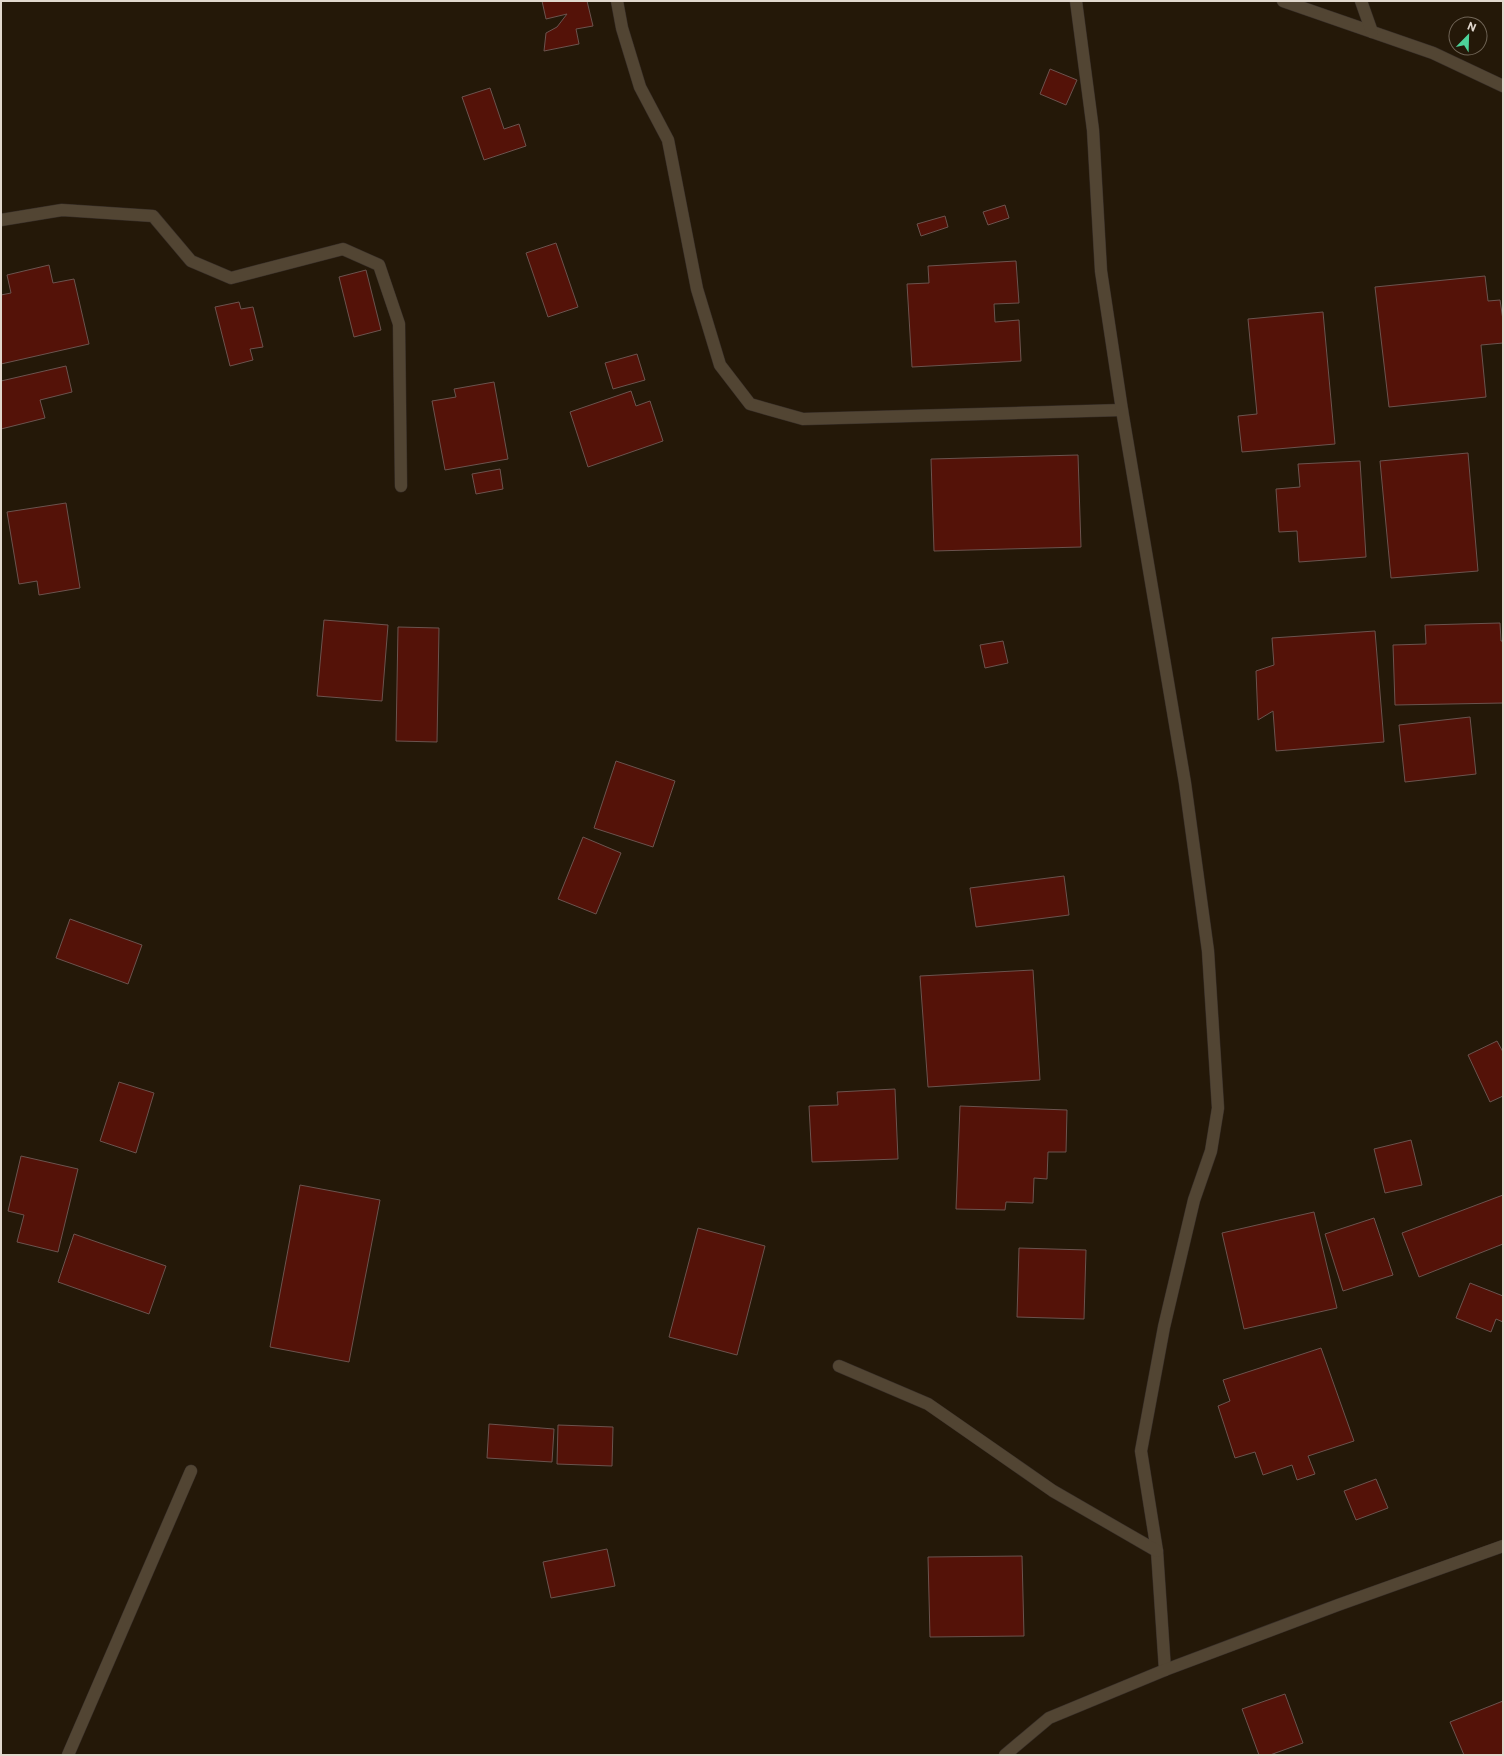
<svg xmlns="http://www.w3.org/2000/svg" width="1504" height="1756" viewBox="0 0 1504 1756" font-family="Commissioner,sans-serif">
  <rect width="100%" height="100%" fill="#241808"/>
  <g fill="#541208" stroke="#6b534e">
    <polygon points="542,1 587,1 593,26 576,29 579,44 544,51 546,33 557,27 567,14 546,19"/>
    <polygon points="1050,69 1077,80 1066,105 1040,94"/>
    <polygon points="490,88 504,129 519,124 526,146 484,160 462,97"/>
    <polygon points="1005,205 1009,218 988,225 983,212"/>
    <polygon points="945,216 948,227 921,236 917,224"/>
    <polygon points="556,243 578,307 548,317 526,253"/>
    <polygon points="1016,261 1019,303 994,304 995,322 1019,320 1021,361 912,367 907,284 929,283 928,266"/>
    <polygon points="49,265 53,283 74,279 89,344 1,364 1,295 11,293 7,275"/>
    <polygon points="366,270 381,330 354,337 339,277"/>
    <polygon points="1485,276 1488,301 1500,300 1503,320 1503,343 1481,345 1486,397 1389,407 1375,287"/>
    <polygon points="239,302 241,309 253,307 263,347 250,349 253,360 230,366 215,307"/>
    <polygon points="1323,312 1335,444 1242,452 1238,416 1257,414 1248,319"/>
    <polygon points="637,354 645,380 613,389 605,363"/>
    <polygon points="66,366 72,392 40,400 45,418 1,429 1,381"/>
    <polygon points="494,382 508,459 445,470 432,401 456,397 454,389"/>
    <polygon points="631,391 636,406 650,401 663,441 588,467 570,412"/>
    <polygon points="1468,453 1478,571 1391,578 1380,461"/>
    <polygon points="1078,455 1081,547 934,551 931,459"/>
    <polygon points="1360,461 1366,557 1299,562 1297,531 1279,532 1276,489 1300,487 1298,464"/>
    <polygon points="500,469 503,489 476,494 472,474"/>
    <polygon points="66,503 80,588 39,595 37,581 19,584 7,512"/>
    <polygon points="324,620 388,625 382,701 317,696"/>
    <polygon points="1500,623 1501,641 1503,641 1503,703 1395,705 1393,645 1426,644 1425,625"/>
    <polygon points="398,627 439,628 437,742 396,741"/>
    <polygon points="1375,631 1384,742 1276,751 1273,711 1258,720 1256,671 1274,665 1272,638"/>
    <polygon points="1003,641 1008,663 985,668 980,645"/>
    <polygon points="1470,717 1476,774 1405,782 1399,725"/>
    <polygon points="616,761 675,781 653,847 594,828"/>
    <polygon points="583,837 621,853 596,914 558,899"/>
    <polygon points="1064,876 1069,915 976,927 970,888"/>
    <polygon points="70,919 142,945 128,984 56,958"/>
    <polygon points="1033,970 1040,1080 928,1087 920,976"/>
    <polygon points="1497,1041 1503,1052 1503,1096 1490,1102 1468,1055"/>
    <polygon points="119,1082 154,1093 136,1153 100,1141"/>
    <polygon points="895,1089 898,1159 812,1162 809,1106 838,1105 837,1092"/>
    <polygon points="960,1106 1067,1110 1066,1152 1048,1152 1047,1179 1034,1178 1033,1203 1006,1202 1005,1210 956,1209"/>
    <polygon points="1411,1140 1422,1185 1385,1193 1374,1149"/>
    <polygon points="21,1156 78,1169 58,1252 17,1242 24,1215 8,1211"/>
    <polygon points="300,1185 380,1200 349,1362 270,1347"/>
    <polygon points="1503,1195 1503,1244 1419,1277 1402,1233"/>
    <polygon points="1314,1212 1337,1308 1244,1329 1222,1233"/>
    <polygon points="1374,1218 1393,1275 1343,1291 1325,1234"/>
    <polygon points="698,1228 765,1246 737,1355 669,1337"/>
    <polygon points="74,1234 166,1266 149,1314 58,1282"/>
    <polygon points="1019,1248 1086,1250 1084,1319 1017,1317"/>
    <polygon points="1470,1283 1503,1296 1503,1322 1496,1319 1491,1332 1456,1318"/>
    <polygon points="1321,1348 1354,1441 1308,1456 1315,1474 1297,1480 1292,1465 1263,1475 1255,1452 1235,1458 1218,1406 1230,1401 1223,1380"/>
    <polygon points="489,1424 554,1429 552,1462 487,1458"/>
    <polygon points="558,1425 613,1427 612,1466 557,1464"/>
    <polygon points="1376,1479 1388,1508 1356,1520 1344,1491"/>
    <polygon points="607,1549 615,1586 551,1598 543,1562"/>
    <polygon points="1022,1556 1024,1636 930,1637 928,1557"/>
    <polygon points="1285,1694 1303,1743 1270,1755 1259,1755 1242,1709"/>
    <polygon points="1503,1701 1503,1755 1464,1755 1450,1722"/>
  </g>
  <g fill="none" stroke-linecap="round" stroke-linejoin="round">
    <defs>
      <g id="street">
        <polyline points="617,1 622,28 640,87 668,140 697,289 720,365 750,404 803,419 1122,410"/>
        <polyline points="1076,1 1093,130 1101,271 1122,410 1185,783 1208,951 1218,1108 1211,1151 1194,1200 1164,1327 1141,1451 1157,1551 1165,1670"/>
        <polyline points="1283,1 1433,53 1503,86"/>
        <polyline points="1361,1 1372,32"/>
        <polyline points="1,220 62,210 153,216 191,261 231,278 343,249 379,265 399,324 401,486"/>
        <polyline points="839,1366 928,1404 1053,1491 1157,1551"/>
        <polyline points="68,1755 191,1471"/>
        <polyline points="1005,1755 1049,1718 1165,1670 1338,1605 1503,1546"/>
      </g>
    </defs>
    <use href="#street" stroke="#372e29" stroke-width="13"/>
    <use href="#street" stroke="#524533" stroke-width="12"/>
  </g>
  <rect width="1504" height="1756" fill="none" stroke="#e1d8ce" stroke-width="4"/>
  <g transform="translate(1468 36) rotate(23)"><circle r="19" fill="#241808" stroke="#706557"/>
  <path d="M0-3L7 15L0 10L-7 15Z" fill="#4dd39a"/>
  <text y="-6" font-size="11" font-weight="bold" text-anchor="middle" fill="#e1d8ce">N</text>
  </g>
</svg>
